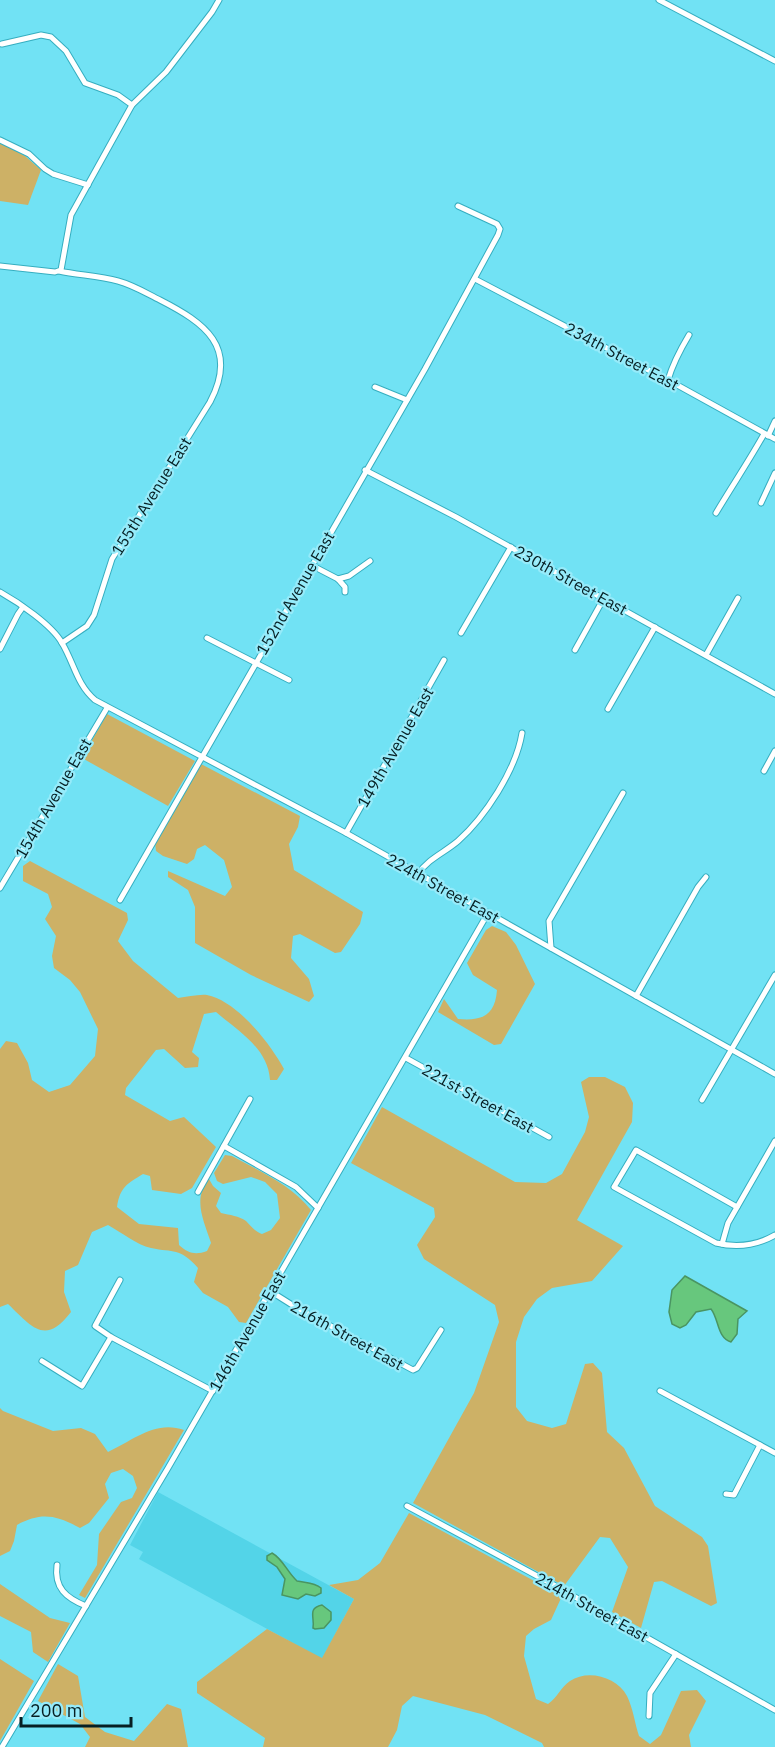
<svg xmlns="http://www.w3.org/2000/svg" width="775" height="1747" viewBox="0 0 775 1747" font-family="'IBM Plex Sans',sans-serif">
  <rect width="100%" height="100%" fill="#71e2f4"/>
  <polygon fill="#53d4e8" points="158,1492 354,1599 322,1659 139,1559 143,1552 130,1545"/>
  <g fill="#cdb166">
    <polygon points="0,143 25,156 41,170 28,205 0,201"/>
    <polygon points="107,714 195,761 168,806 82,758"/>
    <polygon points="201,764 300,816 298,827 289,844 294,870 363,912 360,924 341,952 335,953 300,934 293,936 291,958 309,979 314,996 309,1002 251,975 195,943 195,907 188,890 168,877 168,871 225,896 232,887 224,860 205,845 197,849 194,859 187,864 163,856 156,851 155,843"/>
    <path d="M 30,861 L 127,913 L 128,920 L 118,941 L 133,961 L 178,998 C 187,997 199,994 207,995 C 237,1001 270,1043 284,1069 L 277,1080 L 270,1080 C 268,1048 238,1031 216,1012 L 204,1014 L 192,1052 L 199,1058 L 198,1067 L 185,1068 L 164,1049 L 156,1050 L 126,1088 L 125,1095 L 170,1121 L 184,1117 L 216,1147 L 192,1188 L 181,1194 L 152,1190 L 150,1176 L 143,1174 C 127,1184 120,1187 117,1207 L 139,1224 L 178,1228 L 179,1245 C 189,1254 196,1255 207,1251 L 211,1243 C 204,1221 192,1199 209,1179 L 213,1186 L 221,1193 L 216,1206 L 221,1213 C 230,1215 239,1216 246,1221 C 252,1227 254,1231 262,1234 L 271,1230 L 280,1218 L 277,1194 L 265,1182 L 251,1177 L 223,1184 L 217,1181 L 214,1173 L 225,1155 L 232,1156 C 261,1172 290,1184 311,1210 L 246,1323 L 239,1322 L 228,1307 L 203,1293 L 194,1282 L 198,1268 C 179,1247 174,1253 151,1248 C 137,1245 121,1232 108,1225 L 92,1232 L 78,1265 L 65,1271 L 64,1292 L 71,1312 C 45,1346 32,1327 8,1304 L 0,1307 L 0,1049 L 6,1041 L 17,1043 L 28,1063 L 32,1080 L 49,1092 L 70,1085 L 95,1056 L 98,1029 L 80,992 L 70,980 L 54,968 L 52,956 L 56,936 L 45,919 L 52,907 L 48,894 L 23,881 L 23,866 Z"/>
    <path d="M 492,926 L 506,932 L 516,945 L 535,984 L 501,1044 L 494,1045 L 438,1012 L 444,999 L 458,1019 C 482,1021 495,1016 497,990 L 473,975 L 467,963 L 486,930 Z"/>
    <polygon points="589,1077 605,1077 625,1087 633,1103 632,1122 577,1220 623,1246 592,1281 552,1288 537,1299 524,1317 516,1342 516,1407 527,1421 552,1428 566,1424 585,1364 593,1363 602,1373 607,1432 624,1448 655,1506 702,1537 708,1546 717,1603 711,1606 662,1581 654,1582 641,1628 612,1612 628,1567 610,1538 600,1537 564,1586 413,1503 474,1393 499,1322 495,1305 424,1259 417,1245 435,1217 434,1208 351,1163 382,1107 515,1182 546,1183 562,1174 585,1132 589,1117 581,1082"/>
    <path d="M 0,1408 L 3,1411 L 53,1431 L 81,1428 L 95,1434 L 108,1452 C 134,1440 155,1420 184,1430 L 85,1598 L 79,1595 L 97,1565 L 99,1534 L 121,1502 L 132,1498 L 137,1488 L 133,1476 L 123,1469 L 111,1473 L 105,1484 L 109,1498 L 89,1523 L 80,1528 C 56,1515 41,1512 17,1525 L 14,1541 L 10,1551 L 0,1556 Z"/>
    <path d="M 409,1513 L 562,1596 L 551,1620 L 534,1629 L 526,1636 L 524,1656 L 536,1699 L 548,1704 C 557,1698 561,1687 570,1681 C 588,1669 617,1677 627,1696 C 633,1708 635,1724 639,1736 L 650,1744 L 661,1735 L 681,1691 L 697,1690 L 706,1701 L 689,1735 L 691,1747 L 544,1747 L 542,1743 L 485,1715 L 413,1696 L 402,1706 L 397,1730 L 388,1747 L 263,1747 L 265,1738 L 197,1693 L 197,1682 L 267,1629 L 322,1658 L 354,1599 L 329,1585 L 358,1580 L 380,1563 Z"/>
    <polygon points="0,1584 50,1618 70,1623 48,1662 33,1652 31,1632 0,1616"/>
    <polygon points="0,1659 34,1681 0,1741"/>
    <polygon points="58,1664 78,1676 85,1717 105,1732 134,1741 167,1704 181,1709 188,1747 85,1747 90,1737 80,1724 38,1701"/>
  </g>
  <g fill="#67c77d" stroke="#4a9562" stroke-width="1.5">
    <path d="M 685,1276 L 747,1311 L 738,1319 L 737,1334 L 731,1342 C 717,1338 719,1319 711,1309 L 696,1312 L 686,1325 L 680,1328 L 672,1324 L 669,1312 L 672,1290 Z"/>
    <path d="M 272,1553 C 283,1559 287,1572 297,1581 C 306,1583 314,1582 321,1588 L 321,1593 L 315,1596 L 306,1594 L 298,1599 L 282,1595 L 285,1579 L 277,1567 L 267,1560 L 267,1556 Z"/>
    <path d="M 322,1605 L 331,1612 L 331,1620 L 324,1628 L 315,1629 L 313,1628 C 315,1618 307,1608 322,1605 Z"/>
  </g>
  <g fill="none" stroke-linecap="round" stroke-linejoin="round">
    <defs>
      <g id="minor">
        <polyline points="659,0 775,61"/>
        <polyline points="2,44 41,35 51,37 66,51 85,83 118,95 132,105"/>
        <polyline points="0,140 29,154 45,169 53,174 88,185"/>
        <polyline points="0,266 55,272 61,270 71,215 132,105 166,72 212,12 219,0"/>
        <path d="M 59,271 C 78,275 99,276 118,281 C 133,285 146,293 160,300 C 205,323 239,347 210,402 L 112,559 L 94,615 L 87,626 L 62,643"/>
        <polyline points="475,279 679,386 775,439"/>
        <path d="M 668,380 C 673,363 680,350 689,335"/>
        <polyline points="375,387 407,400"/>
        <polyline points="768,436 775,421"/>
        <polyline points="365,470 456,517 775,694"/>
        <polyline points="761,503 775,473"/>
        <path d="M 716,513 C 732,486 749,461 764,434"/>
        <polyline points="311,565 338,579 345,587 345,592"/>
        <polyline points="338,579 349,576 370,561"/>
        <path d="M 0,592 C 18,602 52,625 62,643 C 74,663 77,685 95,700 L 346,833 L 775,1074"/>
        <polyline points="461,633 511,547"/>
        <polyline points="207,638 289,680"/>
        <polyline points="0,649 18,614 23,607"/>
        <polyline points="575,650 604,598"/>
        <polyline points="706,655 738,598"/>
        <polyline points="608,709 655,627"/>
        <polyline points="764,771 775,751"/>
        <polyline points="346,833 444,660"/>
        <path d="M 418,874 C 429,858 444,853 458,841 C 485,817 516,770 522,733"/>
        <polyline points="0,888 107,708"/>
        <polyline points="120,900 425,369 498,235 500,229 497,224 458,206"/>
        <polyline points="551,948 549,921 623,793"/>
        <polyline points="636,996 698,887 706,877"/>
        <polyline points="406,1058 549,1137"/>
        <polyline points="702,1100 775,975"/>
        <polyline points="224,1146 296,1187 318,1208"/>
        <polyline points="198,1192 250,1099"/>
        <path d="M 737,1207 L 636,1150 L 614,1187 L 716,1243 C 737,1248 756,1246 775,1235"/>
        <polyline points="722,1244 728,1223 775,1141"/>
        <polyline points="120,1280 95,1326 111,1337 213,1391"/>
        <polyline points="270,1291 297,1308 413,1370 417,1368 441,1330"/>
        <polyline points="42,1361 82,1386 111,1337"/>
        <polyline points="660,1391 775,1453"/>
        <polyline points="726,1494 734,1495 760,1445"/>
        <polyline points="407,1506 552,1584 775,1710"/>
        <path d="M 57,1565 C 54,1588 66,1598 86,1606"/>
        <polyline points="649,1716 650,1693 676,1654"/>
        <polyline points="2,1747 168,1468 488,913"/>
      </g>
    </defs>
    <use href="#minor" stroke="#35aec0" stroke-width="7"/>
    <use href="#minor" stroke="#fff" stroke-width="5"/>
  </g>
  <g text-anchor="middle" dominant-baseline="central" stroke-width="4.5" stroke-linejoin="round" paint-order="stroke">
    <g font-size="16" fill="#061f23" stroke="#96ebfa">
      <text transform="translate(622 356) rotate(28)">234th Street East</text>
      <text transform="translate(151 496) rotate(-58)">155th Avenue East</text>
      <text transform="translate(571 580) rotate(29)">230th Street East</text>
      <text transform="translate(295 593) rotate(-60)">152nd Avenue East</text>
      <text transform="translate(395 747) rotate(-60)">149th Avenue East</text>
      <text transform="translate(53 798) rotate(-60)">154th Avenue East</text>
      <text transform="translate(443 888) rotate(29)">224th Street East</text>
      <text transform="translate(478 1098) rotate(29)">221st Street East</text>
      <text transform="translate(247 1331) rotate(-60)">146th Avenue East</text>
      <text transform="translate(347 1335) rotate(29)">216th Street East</text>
      <text transform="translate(592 1607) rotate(29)">214th Street East</text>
    </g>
  </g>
  <path d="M21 1717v9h110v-9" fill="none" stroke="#061f23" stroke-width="3"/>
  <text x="30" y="1717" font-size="18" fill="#061f23" stroke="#96ebfa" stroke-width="4.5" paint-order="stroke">200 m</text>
</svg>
